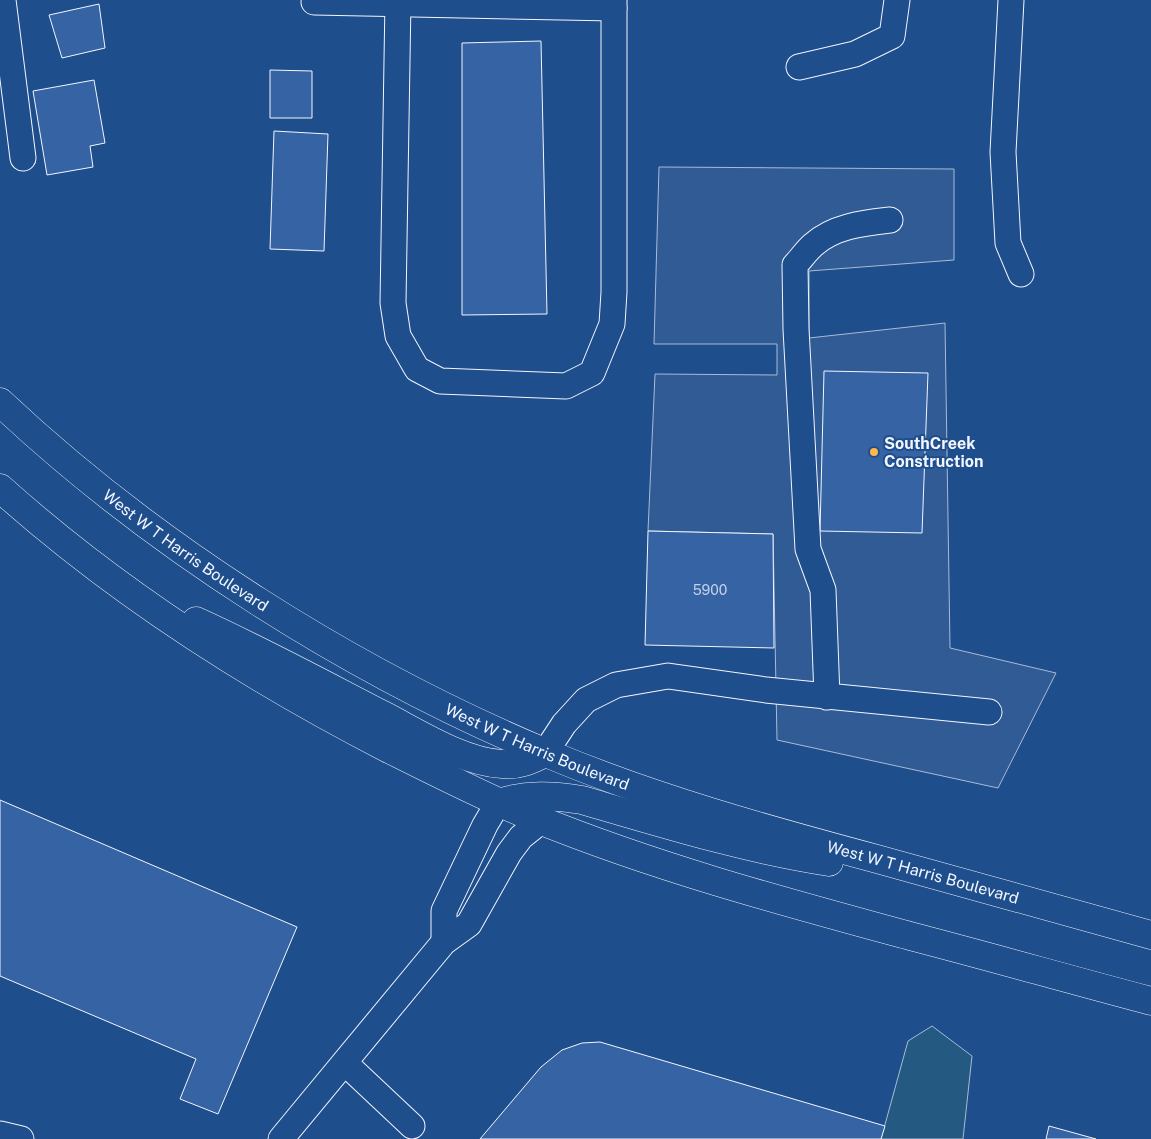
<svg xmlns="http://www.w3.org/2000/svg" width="1151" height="1139" viewBox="0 0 1151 1139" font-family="'Public Sans',sans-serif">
  <rect width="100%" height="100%" fill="#1f4e8c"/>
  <polygon fill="#245a82" stroke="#a8bbd7" points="932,1026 972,1056 963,1139 881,1139 908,1041"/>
  <polygon fill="#305b95" stroke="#a8bbd7" points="659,167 954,169 954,260 809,271 809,338 945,323 950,648 1056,673 998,788 777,740 773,534 648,531 655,374 777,375 777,344 654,344"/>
  <g fill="#3563a3" stroke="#f2f6ff">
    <polygon points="99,4 105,48 62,58 49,15"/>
    <polygon points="541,41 547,314 462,315 462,43"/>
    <polygon points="270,70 312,71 312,118 270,118"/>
    <polygon points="94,80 105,143 90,146 93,167 47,175 33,91"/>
    <polygon points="274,131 328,134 324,251 270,249"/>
    <polygon points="824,371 928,373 922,533 820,531"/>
    <polygon points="648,531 773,534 774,648 645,645"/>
    <polygon points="0,800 297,927 218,1114 180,1099 196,1059 0,976"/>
    <polygon points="600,1042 885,1126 881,1139 480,1139 541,1067 562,1050 582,1043"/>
    <polygon points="1049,1126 1096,1139 1046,1139"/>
  </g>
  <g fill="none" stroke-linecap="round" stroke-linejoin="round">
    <defs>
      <g id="minor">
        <polyline points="3,0 23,158"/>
        <polyline points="398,0 393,303 398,336 417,369 440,381 566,386 592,373 612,324 614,292 614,0"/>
        <polyline points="1011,0 1003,152 1008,243 1021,274"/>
        <polyline points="314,2 614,8"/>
        <polyline points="799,67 855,54 892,36 897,0"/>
        <path d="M 827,697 L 823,590 L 808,549 L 796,329 L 795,265 C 801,259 806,251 813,245 C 834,226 864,223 890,220"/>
        <polyline points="545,753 564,724 586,700 616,685 668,676 766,690 989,712"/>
        <polyline points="444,942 444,911 485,825 498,803"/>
        <polyline points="345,1063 412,1126"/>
        <polyline points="0,1134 21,1139"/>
        <polyline points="281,1139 444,942 469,924 509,853 521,837 541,821"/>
      </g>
      <g id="major">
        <path id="s1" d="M 0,402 C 154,547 351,671 546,753 C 653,798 765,829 877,859 C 969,884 1060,910 1151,935"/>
        <path d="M 0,488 C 116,592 249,677 387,748 C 437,773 486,798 537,819 C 658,868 785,902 910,936 C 991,957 1071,980 1151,1001"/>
        <path d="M 196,621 C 260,650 321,683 383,715 C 418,733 463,762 502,764 C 519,766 531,760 545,753"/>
        <path d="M 498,803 C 526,794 553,795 582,800 C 664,824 745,849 829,862"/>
      </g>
    </defs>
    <use href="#minor" stroke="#f2f6ff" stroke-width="27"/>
    <use href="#major" stroke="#f2f6ff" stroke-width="29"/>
    <use href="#minor" stroke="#1f4e8c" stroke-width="25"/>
    <use href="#major" stroke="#1f4e8c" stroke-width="28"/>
  </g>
  <circle fill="#ffb74d" stroke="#1f4e8c" stroke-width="2" cx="874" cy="452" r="5"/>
  <g text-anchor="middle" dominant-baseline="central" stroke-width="4" stroke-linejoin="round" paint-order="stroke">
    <g font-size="14" fill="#c3d1e8">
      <text x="710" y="590">5900</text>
    </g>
    <g font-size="16" font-weight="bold" fill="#f2f6ff" stroke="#1f4e8c" text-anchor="start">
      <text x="884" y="443">SouthCreek<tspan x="884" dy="18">Construction</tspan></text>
    </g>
    <g font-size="16" fill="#f2f6ff" stroke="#1f4e8c">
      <text stroke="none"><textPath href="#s1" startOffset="238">West W T Harris Boulevard</textPath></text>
      <text stroke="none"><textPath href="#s1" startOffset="642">West W T Harris Boulevard</textPath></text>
      <text stroke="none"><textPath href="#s1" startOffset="1048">West W T Harris Boulevard</textPath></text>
    </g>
  </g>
</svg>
